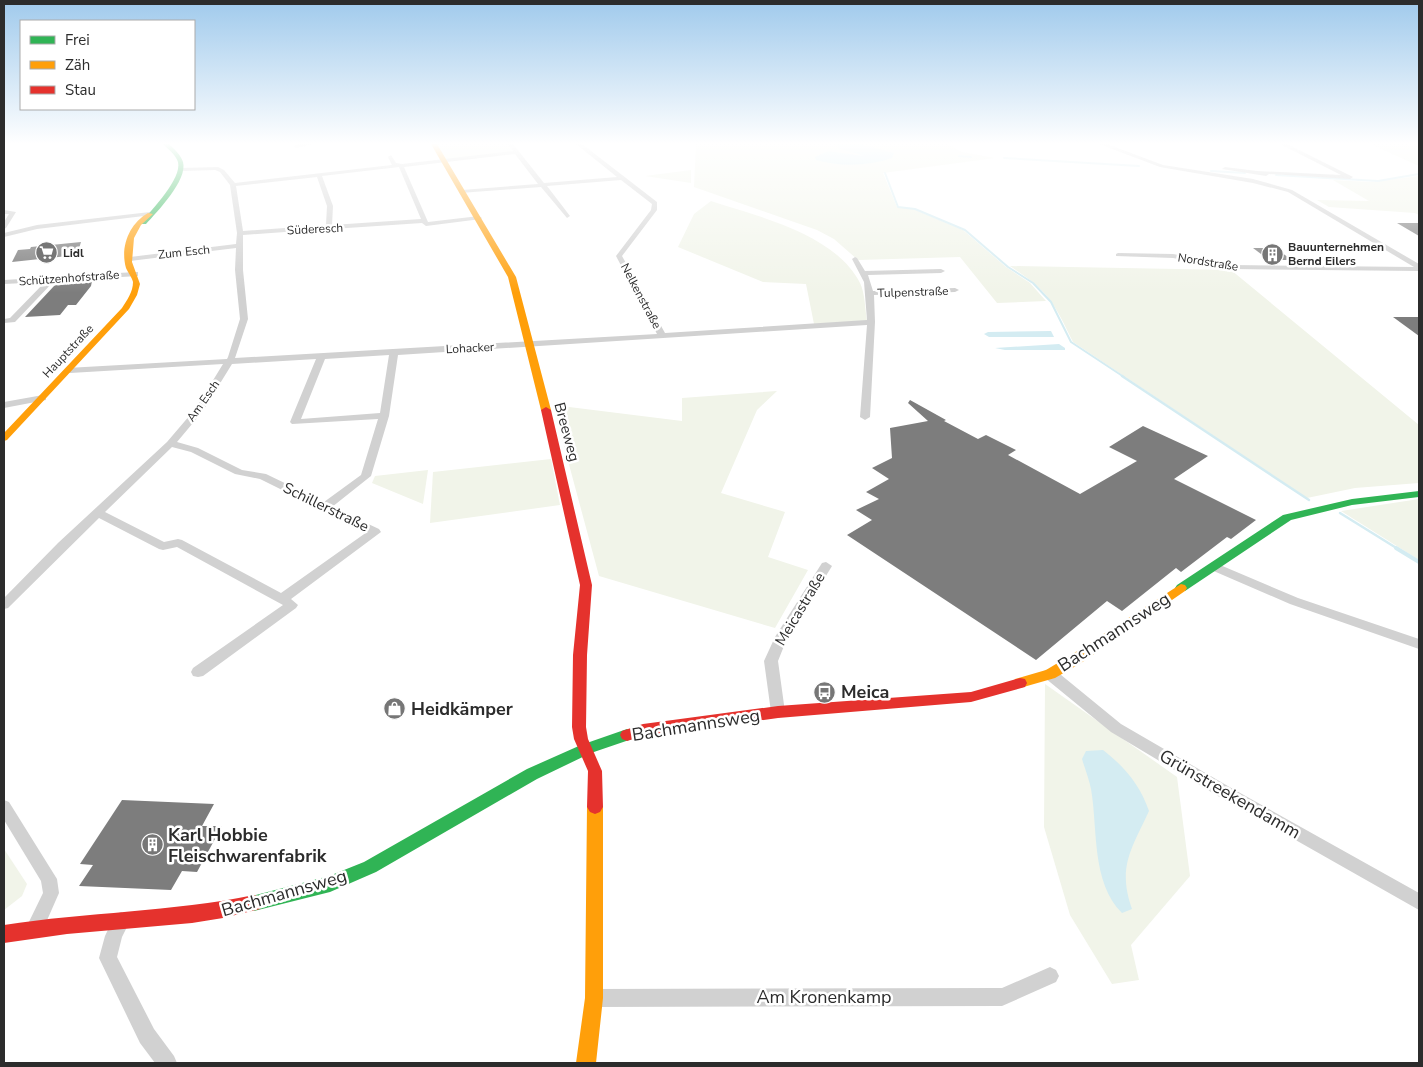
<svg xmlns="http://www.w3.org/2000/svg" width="1423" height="1067" viewBox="0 0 1423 1067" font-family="'Nunito Sans',sans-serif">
  <rect width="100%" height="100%" fill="#fff"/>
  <g fill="#f1f4e9">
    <polygon points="436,144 507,144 513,152 445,160"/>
    <polygon points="696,144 948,144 962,152 995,158 883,173 897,207 913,209 963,230 1006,267 1030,283 1046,301 997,303 960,257 858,260 834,239 817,230 694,187"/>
    <polygon points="1370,144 1419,144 1419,166"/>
    <polygon points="691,170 691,183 645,176"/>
    <polygon points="1419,176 1419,215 1415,213 1329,207 1317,200 1369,201 1333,180 1370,182"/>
    <path d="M 711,201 C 760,217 835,234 860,283 C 865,293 865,309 867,321 L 814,324 L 806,284 L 763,282 L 678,247 L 694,214 Z"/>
    <path d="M 1010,266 L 1231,270 L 1419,425 L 1419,483 L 1355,488 L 1307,498 L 1073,342 C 1053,301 1049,292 1010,266 Z"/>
    <polygon points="777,391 757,410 721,493 785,512 768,557 808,570 775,628 599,576 553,405 682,421 682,398"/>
    <polygon points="551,459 560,505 430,523 433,472"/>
    <polygon points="428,470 423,504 372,483 375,476"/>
    <polygon points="1419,499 1419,560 1341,511"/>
    <polygon points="1045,684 1177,777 1190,876 1131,945 1139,980 1112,984 1070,915 1044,827"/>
    <polygon points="4,849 27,884 22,896 4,910"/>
  </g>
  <g fill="#d4ecf2">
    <path d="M 836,144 L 860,144 L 894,153 L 892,158 C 868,166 841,167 816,160 L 815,157 L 828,151 L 864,156 L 840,149 Z"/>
    <polygon points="1051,331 1054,337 989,337 984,334 988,332"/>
    <polygon points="1059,344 1065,348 1065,350 1005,350 995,348"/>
    <path d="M 1103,750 C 1125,767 1140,785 1149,811 C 1132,848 1117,867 1132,909 L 1122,913 C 1091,882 1098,829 1091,789 C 1089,779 1085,769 1082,759 L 1086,751 Z"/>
  </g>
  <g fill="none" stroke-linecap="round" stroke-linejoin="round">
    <g stroke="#d4ecf2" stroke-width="2">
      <polyline points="959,156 971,157"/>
      <polyline points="1004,158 1139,166"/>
      <polyline points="1211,171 1245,173"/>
      <polyline points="885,173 898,207 915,209 965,230 1008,267 1033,283 1051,302 1071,342 1124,377"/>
      <polyline points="1276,175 1378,181 1419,174"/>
    </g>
    <g stroke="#d4ecf2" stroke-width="2.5">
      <polyline points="1122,376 1309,500"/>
      <polyline points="1340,513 1398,549"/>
    </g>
    <polyline stroke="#d4ecf2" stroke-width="4" points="1396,548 1419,562"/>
  </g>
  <g fill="#7d7d7d">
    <polygon points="1397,223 1419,223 1419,236"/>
    <polygon points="81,242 77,255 12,262 18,250 30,249 31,247"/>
    <polygon points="1253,248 1275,248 1292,260 1269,260"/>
    <polygon points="80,281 92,281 91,286 76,305 68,305 60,315 25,317 55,285 79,283"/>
    <polygon points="1393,317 1419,317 1419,336"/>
    <polygon points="910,400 946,420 944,421 978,439 986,435 1016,450 1008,455 1080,494 1137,461 1109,447 1143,426 1208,456 1174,479 1256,520 1231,539 1227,537 1181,572 1176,568 1122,611 1107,601 1036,660 847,535 872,520 856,510 879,499 866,492 889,479 872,468 892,458 890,428 928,421 908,403"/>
    <polygon points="122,800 214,804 202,826 222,826 197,872 182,871 171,890 79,886 93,865 80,864"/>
  </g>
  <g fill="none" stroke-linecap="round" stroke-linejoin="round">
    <g fill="#d1d1d1" fill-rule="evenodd">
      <polygon points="299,144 314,144 296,148 293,146"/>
      <path d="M 507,144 L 513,144 L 544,183 L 617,177 L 576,144 L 582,144 L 657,202 L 657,210 L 622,256 L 665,333 L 867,320 L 864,282 L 852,259 L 855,257 L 857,258 L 865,271 L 941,269 L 945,271 L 941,273 L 868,275 L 873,291 L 955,288 L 959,290 L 955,292 L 874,295 L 875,322 L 870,417 L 865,420 L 860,417 L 867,325 L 398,355 L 389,416 L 371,476 L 332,507 L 379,529 L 381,532 L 291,599 L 298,605 L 296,608 L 203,676 L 198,677 L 193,676 L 191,672 L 193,668 L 283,605 L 177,547 L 163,550 L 159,549 L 99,518 L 8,608 L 4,609 L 4,598 L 58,543 L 167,442 L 196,408 L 223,364 L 70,373 L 67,372 L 67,368 L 227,359 L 228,357 L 240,319 L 235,270 L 236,248 L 130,261 L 127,259 L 130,257 L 236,244 L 237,233 L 230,185 L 220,172 L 215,170 L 182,171 L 180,168 L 218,167 L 224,170 L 235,183 L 392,165 L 388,157 L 391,155 L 396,163 L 402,164 L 513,151 ZM 515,154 L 538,184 L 462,190 L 459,192 L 460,193 L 541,187 L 567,218 L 570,216 L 547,186 L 621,180 L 652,204 L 651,210 L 616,256 L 657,334 L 235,358 L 248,319 L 243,270 L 243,235 L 326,229 L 329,231 L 332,229 L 422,223 L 426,226 L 481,219 L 482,218 L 479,216 L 428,222 L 404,167 ZM 399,167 L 421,219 L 332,225 L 333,206 L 322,176 ZM 317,177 L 327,206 L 326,225 L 243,231 L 236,186 ZM 389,355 L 380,413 L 301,419 L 325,359 ZM 316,359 L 290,422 L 292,424 L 378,419 L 361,475 L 324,502 L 266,474 L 242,470 L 198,448 L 177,442 L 203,411 L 232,364 ZM 172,447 L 191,452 L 235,474 L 260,479 L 367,532 L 281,593 L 182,540 L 178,539 L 164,542 L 105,512 Z"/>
      <polygon points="1099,144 1107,144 1163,165 1253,179 1292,190 1419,264 1419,271 1233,269 1173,258 1116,256 1116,254 1118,253 1173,254 1233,265 1414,267 1288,192 1253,183 1160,167"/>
      <polygon points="1280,144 1287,144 1353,177 1350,179 1269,174 1266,176 1222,169 1225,167 1257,171 1341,175"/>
      <polygon points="4,210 16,212 6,228 4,229 4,222 9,214 4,214"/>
      <polygon points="150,212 153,214 152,215 37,229 4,237 4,233 37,225"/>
      <polygon points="135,272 138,272 138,276 54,281 15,322 4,323 4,319 10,318 45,282 4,284 4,280"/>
      <polygon points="43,395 46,396 46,400 4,408 4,402"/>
      <polygon points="826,562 832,566 786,641 778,661 785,712 783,716 778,718 773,716 771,712 764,661 775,637 822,563"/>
      <polygon points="1213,562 1298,598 1419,639 1419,649 1290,604 1209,569 1207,566"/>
      <polygon points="1050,669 1055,670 1121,724 1233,789 1419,893 1419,910 1223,799 1111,732 1045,678 1043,674 1045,670"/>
      <polygon points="4,800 9,802 57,879 59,893 41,934 35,937 29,934 26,928 43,893 41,881 4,820"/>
      <polygon points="121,912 127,915 130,921 122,937 117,957 154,1029 174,1056 177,1063 155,1063 140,1043 99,958 105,936 115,915"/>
      <polygon points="1050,967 1056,970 1059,976 1056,982 1002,1006 594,1007 587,1005 585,998 587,991 594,989 1002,988"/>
    </g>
    <g fill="#30b455" fill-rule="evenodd">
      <path d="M 163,144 L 169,144 C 174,149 181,155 183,162 C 188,180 157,212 146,224 L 142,224 L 142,222 C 152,209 182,179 178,162 C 176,155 168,149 163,144 Z"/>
      <polygon points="1419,491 1419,497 1352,505 1291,520 1185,591 1177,591 1175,588 1177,585 1283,515 1352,499"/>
      <polygon points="627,729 632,731 634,735 632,739 591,753 537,779 376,872 330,892 254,911 248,909 245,903 248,897 329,876 364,862 527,769 581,745"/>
    </g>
    <g fill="#ff9f0a" fill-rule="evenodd">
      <polygon points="431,144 437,144 516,277 551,410 549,412 546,413 541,410 508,277"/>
      <path d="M 148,213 L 153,214 L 141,225 L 134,238 L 132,262 L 140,284 L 137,295 L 129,309 L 7,440 L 4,441 L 4,433 L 122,308 C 127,300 133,292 133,282 C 132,277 128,273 126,268 C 120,247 129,224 148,213 Z"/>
      <polygon points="1181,584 1185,585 1187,588 1185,591 1081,663 1055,678 1020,688 1015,687 1013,683 1015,679 1046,670 1071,655"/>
      <polygon points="595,800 600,802 603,807 603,998 596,1063 576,1063 585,998 587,807 590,802"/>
    </g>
    <g fill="#e5322d" fill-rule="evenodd">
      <polygon points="546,407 551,410 592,585 587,655 586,727 588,739 602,771 603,807 600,812 595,814 590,812 587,807 588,771 574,739 572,727 573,655 580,585 541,410"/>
      <polygon points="1020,678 1025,679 1027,683 1025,687 971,702 778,718 643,736 627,741 622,739 620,735 622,731 643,724 778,706 971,692"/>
      <path d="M 254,895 L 260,897 L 263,903 L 260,909 L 223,918 L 192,923 L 67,934 L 4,943 L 4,925 C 87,912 172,912 254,895 Z"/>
    </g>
  </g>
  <linearGradient id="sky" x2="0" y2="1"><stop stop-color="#a0caec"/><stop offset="0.49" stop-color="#fff"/><stop offset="1" stop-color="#fff" stop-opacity="0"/></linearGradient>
  <rect width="1423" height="293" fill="url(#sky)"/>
  <defs>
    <symbol id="supermarket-disc" viewBox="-11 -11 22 22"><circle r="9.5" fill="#767676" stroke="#fff"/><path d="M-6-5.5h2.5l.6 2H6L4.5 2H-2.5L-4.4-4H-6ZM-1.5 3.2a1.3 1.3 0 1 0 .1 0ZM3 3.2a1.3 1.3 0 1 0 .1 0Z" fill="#fff"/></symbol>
    <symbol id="building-disc" viewBox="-11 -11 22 22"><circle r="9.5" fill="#767676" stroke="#fff"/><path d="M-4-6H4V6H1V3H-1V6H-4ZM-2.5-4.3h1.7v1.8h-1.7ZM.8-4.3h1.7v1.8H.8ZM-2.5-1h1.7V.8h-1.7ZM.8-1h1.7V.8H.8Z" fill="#fff"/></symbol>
    <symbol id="bus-disc" viewBox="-11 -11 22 22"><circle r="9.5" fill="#767676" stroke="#fff"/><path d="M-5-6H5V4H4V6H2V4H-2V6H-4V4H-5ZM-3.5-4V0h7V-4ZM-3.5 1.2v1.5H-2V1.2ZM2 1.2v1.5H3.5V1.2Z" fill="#fff"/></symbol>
    <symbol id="shop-disc" viewBox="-11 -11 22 22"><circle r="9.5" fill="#767676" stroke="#fff"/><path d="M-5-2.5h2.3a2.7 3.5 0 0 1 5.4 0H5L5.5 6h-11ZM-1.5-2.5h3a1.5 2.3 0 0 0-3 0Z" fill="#fff"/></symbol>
  </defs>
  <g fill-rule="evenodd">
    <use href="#supermarket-disc" x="34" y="240" width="25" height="25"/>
    <use href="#building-disc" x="1260" y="242" width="25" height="25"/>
    <use href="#bus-disc" x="812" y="680" width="25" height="25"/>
    <use href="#shop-disc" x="382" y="696" width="25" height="25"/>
    <use href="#building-disc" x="140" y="832" width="25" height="25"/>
  </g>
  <g text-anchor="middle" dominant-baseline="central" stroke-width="5" stroke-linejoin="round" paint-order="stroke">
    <g font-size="12" fill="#2c2c2c" stroke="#fff">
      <text transform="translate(315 229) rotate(-3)">Süderesch</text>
      <text transform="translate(184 252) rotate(-6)">Zum Esch</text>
      <text transform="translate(1208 262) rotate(9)">Nordstraße</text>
      <text transform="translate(69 278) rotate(-4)">Schützenhofstraße</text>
      <text transform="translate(913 292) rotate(-2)">Tulpenstraße</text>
      <text transform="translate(641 296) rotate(62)">Nelkenstraße</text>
      <text transform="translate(470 348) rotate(-3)">Lohacker</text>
      <text transform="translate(68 351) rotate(-47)">Hauptstraße</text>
      <text transform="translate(203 401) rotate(-55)">Am Esch</text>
    </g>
    <g font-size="12" font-weight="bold" fill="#2c2c2c" stroke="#fff" text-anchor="start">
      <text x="1288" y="247">Bauunternehmen<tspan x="1288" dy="14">Bernd Eilers</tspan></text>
      <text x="63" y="253">Lidl</text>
    </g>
    <g font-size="15" fill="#2c2c2c" stroke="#fff">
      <text transform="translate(567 432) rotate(75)">Breeweg</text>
      <text transform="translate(326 507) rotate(26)">Schillerstraße</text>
      <text transform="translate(800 609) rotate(-59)">Meicastraße</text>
    </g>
    <g font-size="18" fill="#2c2c2c" stroke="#fff">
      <text transform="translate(1114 632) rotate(-33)">Bachmannsweg</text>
      <text transform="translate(696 725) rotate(-9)">Bachmannsweg</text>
      <text transform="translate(1230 794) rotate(30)">Grünstreekendamm</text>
      <text transform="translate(284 893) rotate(-16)">Bachmannsweg</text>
      <text x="824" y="997">Am Kronenkamp</text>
    </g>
    <g font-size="18" font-weight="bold" fill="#2c2c2c" stroke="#fff" text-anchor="start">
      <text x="841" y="692">Meica</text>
      <text x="411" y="709">Heidkämper</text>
      <text x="168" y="835">Karl Hobbie<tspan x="168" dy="21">Fleischwarenfabrik</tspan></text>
    </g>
  </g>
  <rect width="1423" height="1067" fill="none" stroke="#2c2c2c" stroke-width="10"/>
  <rect x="20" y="20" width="175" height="90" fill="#ffffff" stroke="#ababab"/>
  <rect x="30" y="36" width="25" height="8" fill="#30b455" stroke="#ababab"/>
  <text x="65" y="45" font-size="15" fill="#2c2c2c">Frei</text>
  <rect x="30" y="61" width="25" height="8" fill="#ff9f0a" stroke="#ababab"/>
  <text x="65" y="70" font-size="15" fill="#2c2c2c">Zäh</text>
  <rect x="30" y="86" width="25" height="8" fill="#e5322d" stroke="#ababab"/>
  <text x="65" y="95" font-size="15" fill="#2c2c2c">Stau</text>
</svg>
